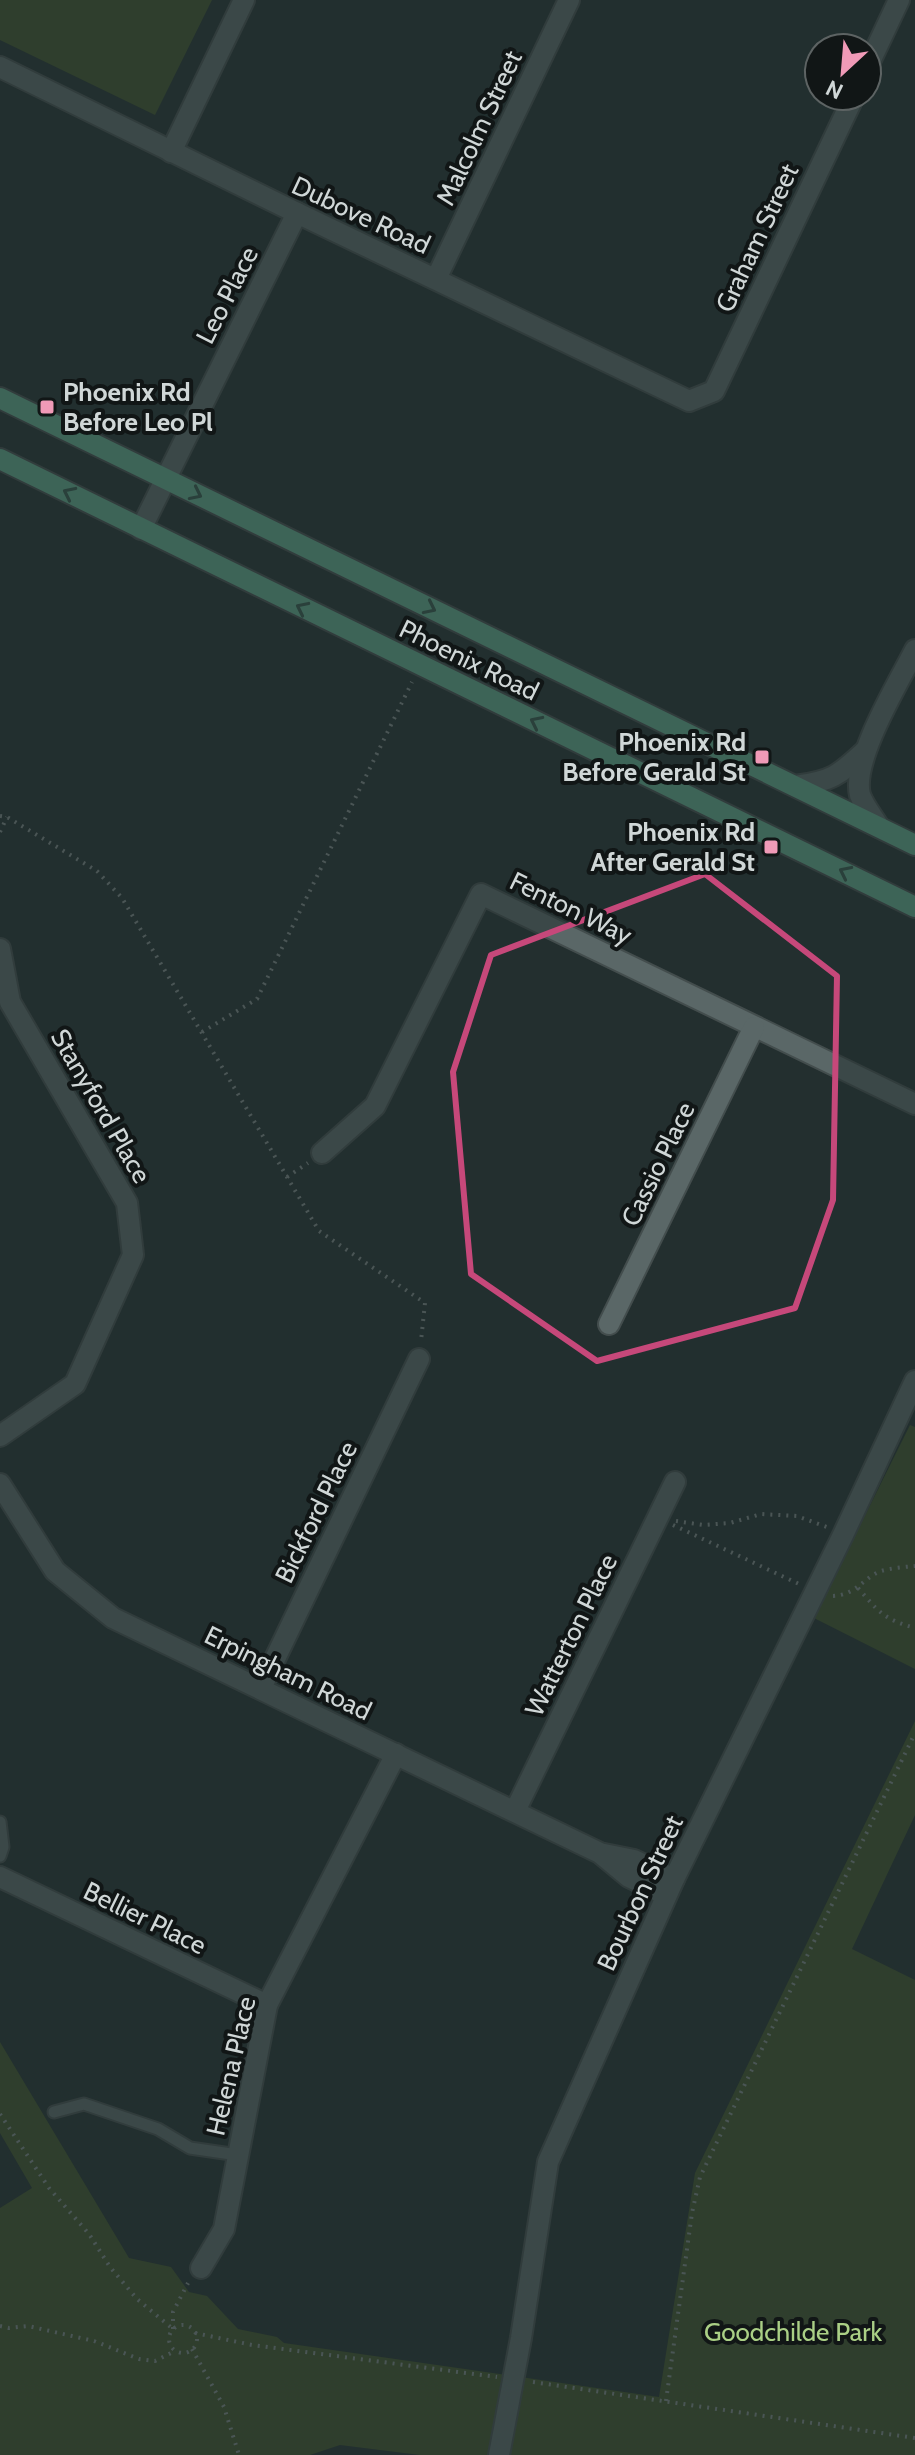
<svg xmlns="http://www.w3.org/2000/svg" width="915" height="2455" viewBox="0 0 915 2455" font-family="Cabin,sans-serif">
  <rect width="100%" height="100%" fill="#232f2f"/>
  <g fill="#3e512a">
    <polygon points="0,0 212,0 155,115 0,40"/>
    <polygon points="910,1425 915,1427 915,1669 814,1618"/>
    <polygon points="915,1721 915,1815 852,1949 915,1980 915,2455 420,2455 340,2445 310,2455 0,2455 0,2208 32,2188 0,2133 0,2042 129,2258 171,2267 189,2292 207,2296 238,2329 277,2337 284,2343 659,2397 695,2173"/>
  </g>
  <g fill="none" stroke-linecap="round" stroke-linejoin="round">
    <defs>
      <g id="service">
        <polyline points="0,1822 3,1847 0,1856"/>
        <polyline points="54,2112 84,2104 158,2129 190,2148 238,2155"/>
      </g>
      <g id="minor">
        <polyline points="0,67 297,213 689,401 714,391 854,96"/>
        <polyline points="867,68 899,0"/>
        <polyline points="171,152 244,0"/>
        <polyline points="436,279 569,0"/>
        <polyline points="141,529 297,213"/>
        <path d="M 795,786 C 832,781 838,776 865,751"/>
        <path d="M 879,827 C 873,817 864,806 860,795 C 851,760 899,682 915,650"/>
        <polyline points="0,949 10,1002 127,1203 133,1255 75,1384 0,1436"/>
        <polyline points="322,1153 375,1106 481,894 915,1104"/>
        <polyline points="609,1324 754,1027"/>
        <polyline points="0,1484 55,1571 113,1618 600,1853 629,1877 666,1895"/>
        <polyline points="261,1688 419,1359"/>
        <polyline points="515,1811 675,1482"/>
        <polyline points="604,1854 634,1860 674,1879"/>
        <polyline points="0,1877 267,2005"/>
        <polyline points="201,2268 224,2229 267,2005 396,1754"/>
        <polyline points="499,2455 521,2338 548,2162 674,1879 843,1535 915,1381"/>
      </g>
      <g id="primary">
        <polyline points="0,398 915,845"/>
        <polyline points="0,459 915,907"/>
      </g>
    </defs>
    <use href="#service" stroke="#434d4d" stroke-width="15"/>
    <use href="#minor" stroke="#434d4d" stroke-width="24"/>
    <use href="#primary" stroke="#434d4d" stroke-width="24"/>
    <g stroke="#7b8484" stroke-width="4" stroke-dasharray="2 6" stroke-linecap="butt">
      <polyline points="0,816 7,817 97,871 122,898 319,1231 425,1303 421,1341"/>
      <polyline points="0,832 7,817"/>
      <polyline points="202,1032 257,999 412,682"/>
      <polyline points="287,1177 308,1163"/>
      <polyline points="676,1521 703,1525 730,1523 761,1514 797,1516 827,1527"/>
      <polyline points="673,1525 799,1584"/>
      <path d="M 858,1588 C 879,1612 883,1619 915,1628"/>
      <path d="M 833,1596 C 856,1595 863,1578 881,1571 C 891,1568 904,1567 915,1566"/>
      <polyline points="0,2114 49,2188 89,2234 110,2267 137,2299 173,2329"/>
      <circle cx="183" cy="2339" r="14"/>
      <polyline points="0,2326 9,2328 28,2326 94,2341 139,2359 155,2361 175,2351"/>
      <polyline points="173,2329 173,2312 188,2283"/>
      <polyline points="195,2333 252,2345 497,2377"/>
      <polyline points="192,2349 224,2407 239,2455"/>
      <polyline points="533,2382 915,2438"/>
      <polyline points="666,2401 692,2213 700,2177 915,1733"/>
    </g>
    <use href="#service" stroke="#5a6767" stroke-width="11"/>
    <use href="#minor" stroke="#5a6767" stroke-width="20"/>
    <use href="#primary" stroke="#5ea488" stroke-width="20"/>
  </g>
  <defs><path id="oneway-chevron" d="M-2-3.5L2.5 0L-2 3.5" fill="none" stroke-width="1.6" stroke-linecap="round" stroke-linejoin="round" transform="scale(2)"/></defs>
  <g stroke="#345649">
    <use href="#oneway-chevron" transform="translate(69 493) rotate(-154)"/>
    <use href="#oneway-chevron" transform="translate(196 494) rotate(26)"/>
    <use href="#oneway-chevron" transform="translate(302 608) rotate(-154)"/>
    <use href="#oneway-chevron" transform="translate(430 608) rotate(26)"/>
    <use href="#oneway-chevron" transform="translate(536 722) rotate(-154)"/>
    <use href="#oneway-chevron" transform="translate(845 872) rotate(-154)"/>
  </g>
  <path d="M0 0H915V2455H0ZM 705,874 L 837,976 L 833,1200 L 795,1308 L 597,1361 L 471,1274 L 453,1072 L 491,955 Z" fill="#232f2f" fill-opacity=".55" fill-rule="evenodd"/>
  <path fill="none" stroke="#c6487a" stroke-width="6" stroke-linejoin="round" d="M 705,874 L 837,976 L 833,1200 L 795,1308 L 597,1361 L 471,1274 L 453,1072 L 491,955 Z"/>
  <g fill="#f09ab7" stroke="#111616" stroke-width="3">
    <rect x="39" y="399" width="16" height="16" rx="4"/>
    <rect x="754" y="749" width="16" height="16" rx="4"/>
    <rect x="763" y="839" width="16" height="16" rx="4"/>
  </g>
  <g text-anchor="middle" dominant-baseline="central" stroke-width="8" stroke-linejoin="round" paint-order="stroke">
    <g font-size="26" fill="#d0d7d7" stroke="#111616">
      <text transform="translate(479 128) rotate(-65)">Malcolm Street</text>
      <text transform="translate(361 215) rotate(25)">Dubove Road</text>
      <text transform="translate(757 238) rotate(-65)">Graham Street</text>
      <text transform="translate(227 295) rotate(-63)">Leo Place</text>
      <text transform="translate(469 660) rotate(26)">Phoenix Road</text>
      <text transform="translate(571 908) rotate(26)">Fenton Way</text>
      <text transform="translate(101 1106) rotate(60)">Stanyford Place</text>
      <text transform="translate(658 1164) rotate(-64)">Cassio Place</text>
      <text transform="translate(316 1512) rotate(-64)">Bickford Place</text>
      <text transform="translate(571 1635) rotate(-64)">Watterton Place</text>
      <text transform="translate(288 1673) rotate(26)">Erpingham Road</text>
      <text transform="translate(640 1893) rotate(-65)">Bourbon Street</text>
      <text transform="translate(145 1918) rotate(26)">Bellier Place</text>
      <text transform="translate(231 2066) rotate(-77)">Helena Place</text>
    </g>
    <g font-size="26" font-weight="bold" fill="#d0d7d7" stroke="#111616" text-anchor="end">
      <text x="63" y="392" text-anchor="start">Phoenix Rd<tspan x="63" dy="30">Before Leo Pl</tspan></text>
      <text x="746" y="742">Phoenix Rd<tspan x="746" dy="30">Before Gerald St</tspan></text>
      <text x="755" y="832">Phoenix Rd<tspan x="755" dy="30">After Gerald St</tspan></text>
    </g>
    <g font-size="26" fill="#aacf85" stroke="#111616">
      <text x="793" y="2332">Goodchilde Park</text>
    </g>
  </g>
  <g transform="translate(843 72) rotate(206)"><circle r="38" fill="#111616" stroke="#5d6363" stroke-width="2"/>
  <path d="M0-6L14 30L0 20L-14 30Z" fill="#f09ab7"/>
  <text y="-12" font-size="22" font-weight="bold" text-anchor="middle" fill="#d0d7d7">N</text>
  </g>
</svg>
